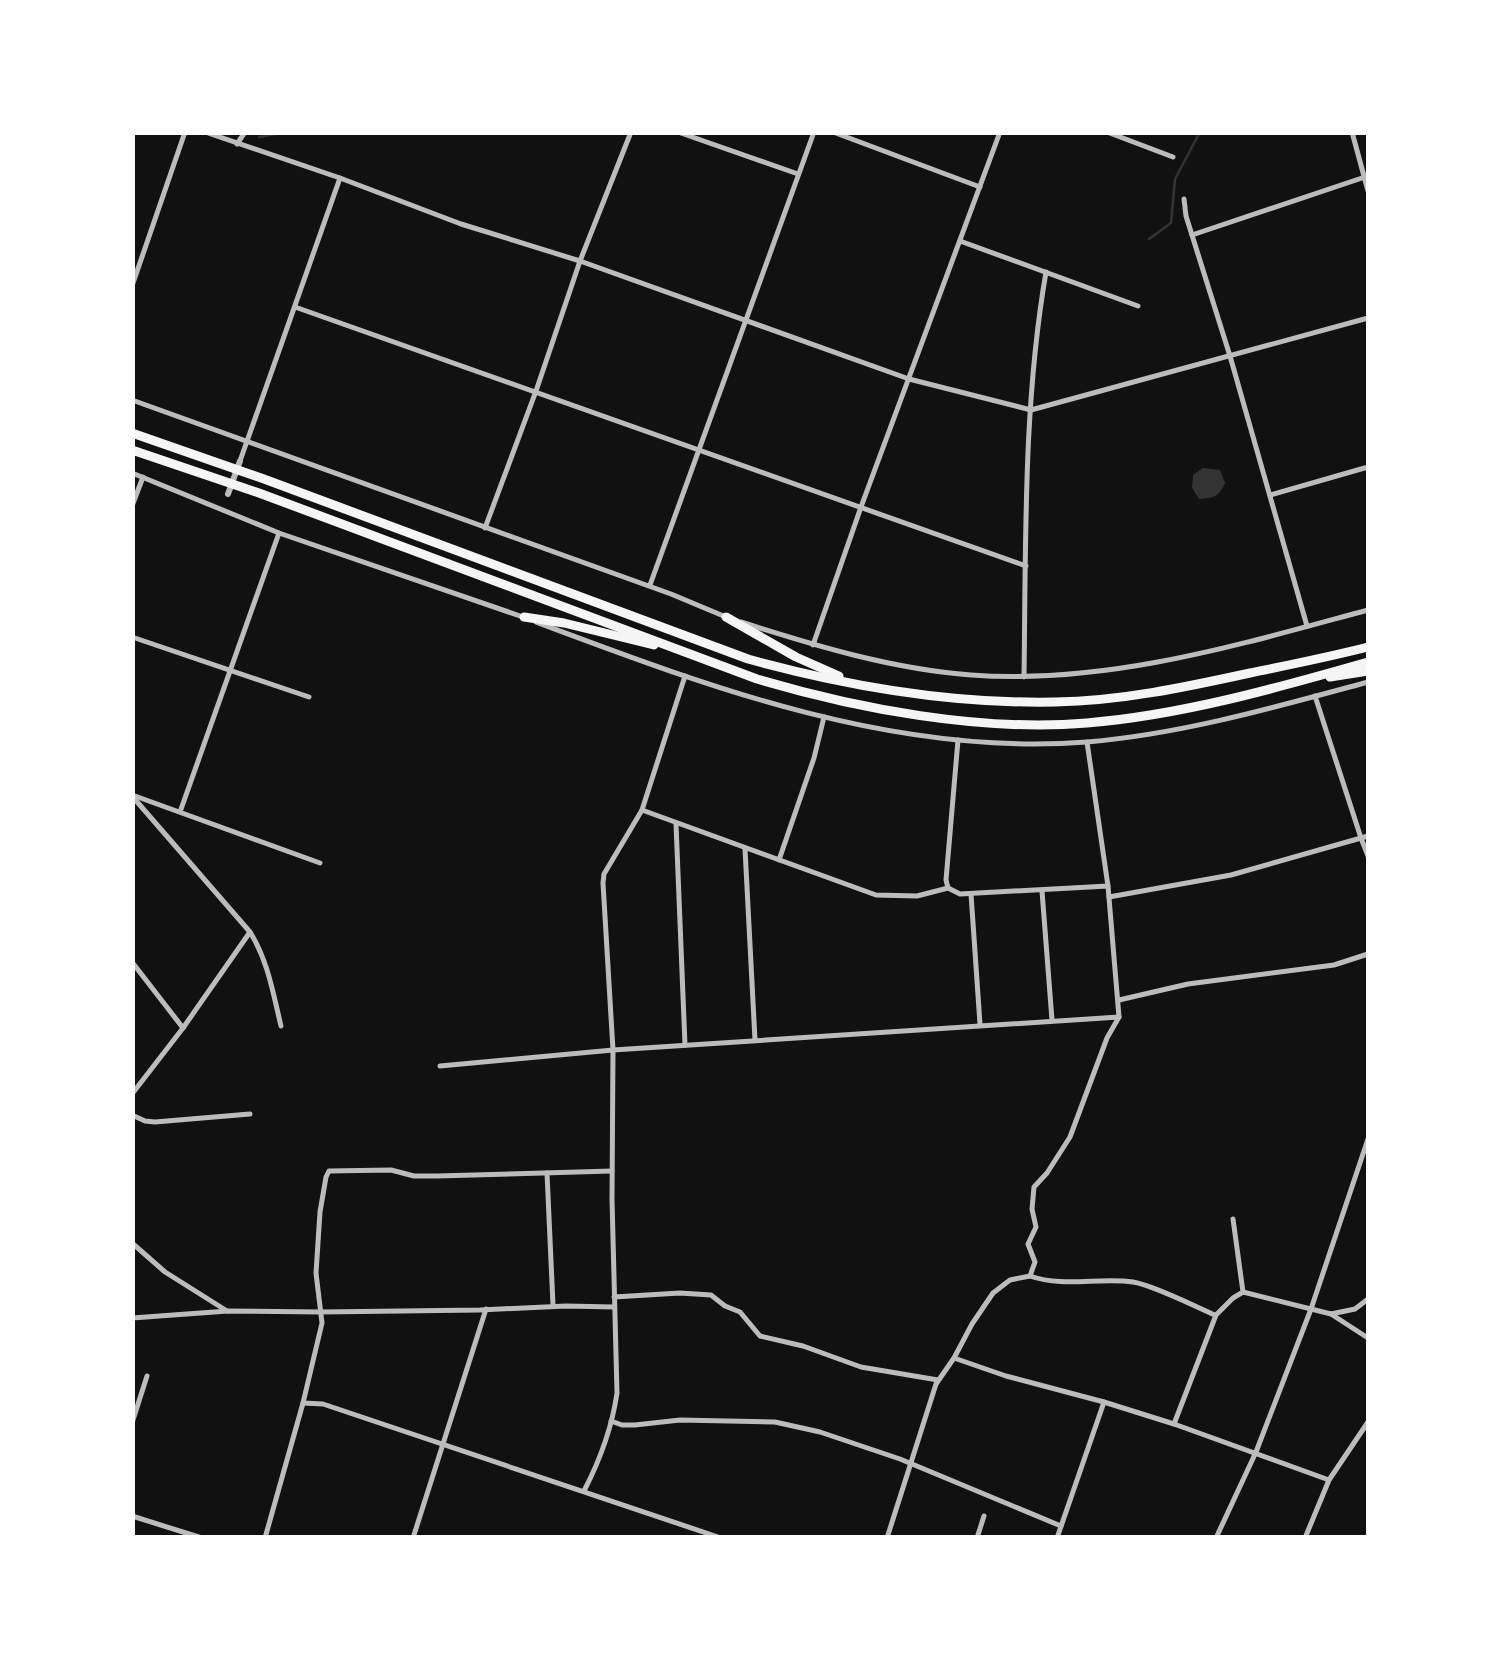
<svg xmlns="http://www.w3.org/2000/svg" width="1501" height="1670" viewBox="0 0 1501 1670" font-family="Overpass,sans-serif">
  <rect width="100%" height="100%" fill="#111"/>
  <path fill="#333" d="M 1203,468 L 1220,470 L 1225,483 C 1219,497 1213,498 1199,499 L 1192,488 L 1193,475 Z"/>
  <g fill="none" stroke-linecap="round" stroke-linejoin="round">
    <g stroke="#333" stroke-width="2.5">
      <polyline points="259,137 287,132"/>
      <polyline points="1149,239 1171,223 1175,179 1200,132"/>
    </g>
    <g stroke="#bcbcbc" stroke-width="5">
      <polyline points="205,132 340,178 461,224 580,261 909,379 1031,410 1368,318"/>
      <polyline points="678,132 798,174"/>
      <polyline points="833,132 980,187"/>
      <polyline points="1107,132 1173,157"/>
      <polyline points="1352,132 1368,191"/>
      <polyline points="237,144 245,132"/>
      <polyline points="1184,199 1186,216 1230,356 1307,626"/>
      <polyline points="1192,235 1368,176"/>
      <polyline points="960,241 1138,306"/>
      <polyline points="132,286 185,132"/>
      <polyline points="295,307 1026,566"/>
      <polyline points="132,400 671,594 726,617"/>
      <polyline points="240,461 340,178"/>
      <polyline points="132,473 279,533 526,618"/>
      <polyline points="1270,495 1368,467"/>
      <polyline points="132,506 143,477"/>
      <polyline points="485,528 536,391 580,261 631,132"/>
      <polyline points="650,585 814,132"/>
      <path d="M 536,622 C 712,688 895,757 1087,742 C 1182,734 1276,707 1368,682"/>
      <path d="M 741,622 C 816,646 892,669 971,675 C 1107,685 1238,645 1368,610"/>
      <polyline points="132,637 309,697"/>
      <polyline points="813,645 861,507 1000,132"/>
      <path d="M 1024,677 C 1026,542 1023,405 1046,272"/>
      <polyline points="1315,696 1361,838 1368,856"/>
      <path d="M 132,796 L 250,932 C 268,961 273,993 281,1026"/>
      <polyline points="135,796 320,863"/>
      <polyline points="642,810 876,895 917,896 948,888 960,894 1108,886"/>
      <polyline points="180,812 279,533"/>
      <polyline points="676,824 685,1045"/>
      <polyline points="745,849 755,1040"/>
      <polyline points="779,860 814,758 824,717"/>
      <polyline points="948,888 946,880 958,740"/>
      <polyline points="1042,891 1052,1020"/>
      <polyline points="971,894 980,1024"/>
      <polyline points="1109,897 1231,875 1368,836"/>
      <polyline points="132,962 183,1028"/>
      <polyline points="1119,1000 1188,984 1334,965 1368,954"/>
      <polyline points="440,1066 613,1050 1119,1017"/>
      <polyline points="132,1094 183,1028 250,932"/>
      <polyline points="132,1115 145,1121 155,1122 250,1114"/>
      <polyline points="547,1173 553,1305"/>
      <polyline points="1233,1219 1243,1292"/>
      <polyline points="132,1243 165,1272 227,1311"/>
      <path d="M 1030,1276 C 1064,1288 1099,1277 1133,1282 C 1153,1285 1194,1306 1215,1315"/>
      <polyline points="614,1297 680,1293 711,1295 725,1306 740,1312 760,1336 803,1346 861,1367 938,1380"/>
      <polyline points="1331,1314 1368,1338"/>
      <polyline points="132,1318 228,1311 321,1312 480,1310 566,1306 614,1307"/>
      <polyline points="954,1358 1006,1376 1104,1402 1174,1424 1329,1480"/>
      <polyline points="303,1403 323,1404 721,1538"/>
      <polyline points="611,1421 622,1425 635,1425 680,1420 775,1422 820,1432 900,1459 1061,1526"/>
      <polyline points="132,1423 147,1376"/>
      <polyline points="1174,1424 1216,1315 1233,1298 1243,1292 1331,1314 1355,1309 1368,1299"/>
      <path d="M 584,1491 C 600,1460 612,1428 617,1393 L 612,1199 L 613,1050 L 603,883 L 604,874 L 642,810 L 685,676"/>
      <polyline points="132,1516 202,1538"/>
      <polyline points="265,1538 303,1403 322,1323 316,1273 320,1212 326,1177 329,1171 391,1170 414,1176 437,1176 612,1171"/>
      <polyline points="413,1538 486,1309"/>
      <polyline points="887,1538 936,1384 954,1358 972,1324 993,1293 1010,1280 1030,1276 1035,1262 1028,1244 1036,1227 1032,1209 1034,1187 1047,1173 1070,1137 1107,1038 1119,1017 1108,886 1087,742"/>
      <polyline points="977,1538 984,1516"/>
      <polyline points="1057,1538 1104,1402"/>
      <polyline points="1216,1538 1256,1452 1311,1309 1368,1139"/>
      <polyline points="1305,1538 1329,1480 1368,1422"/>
    </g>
    <polyline stroke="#bcbcbc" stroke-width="6" points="228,494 240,461"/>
    <g stroke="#f5f5f5" stroke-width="9">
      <path d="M 132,433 L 264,479 L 748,659 C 846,686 952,704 1055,702 C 1121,701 1186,687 1250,673 C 1289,665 1329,657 1368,647"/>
      <path d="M 132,450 L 259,493 L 757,679 C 858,709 981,732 1087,723 C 1182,715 1277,688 1368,662"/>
      <polyline points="524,617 564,623 654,645"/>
      <polyline points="726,617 796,657 839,676"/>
      <polyline points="1330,677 1368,671"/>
    </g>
  </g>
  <rect width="1501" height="1670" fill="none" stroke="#ffffff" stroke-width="270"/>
</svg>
